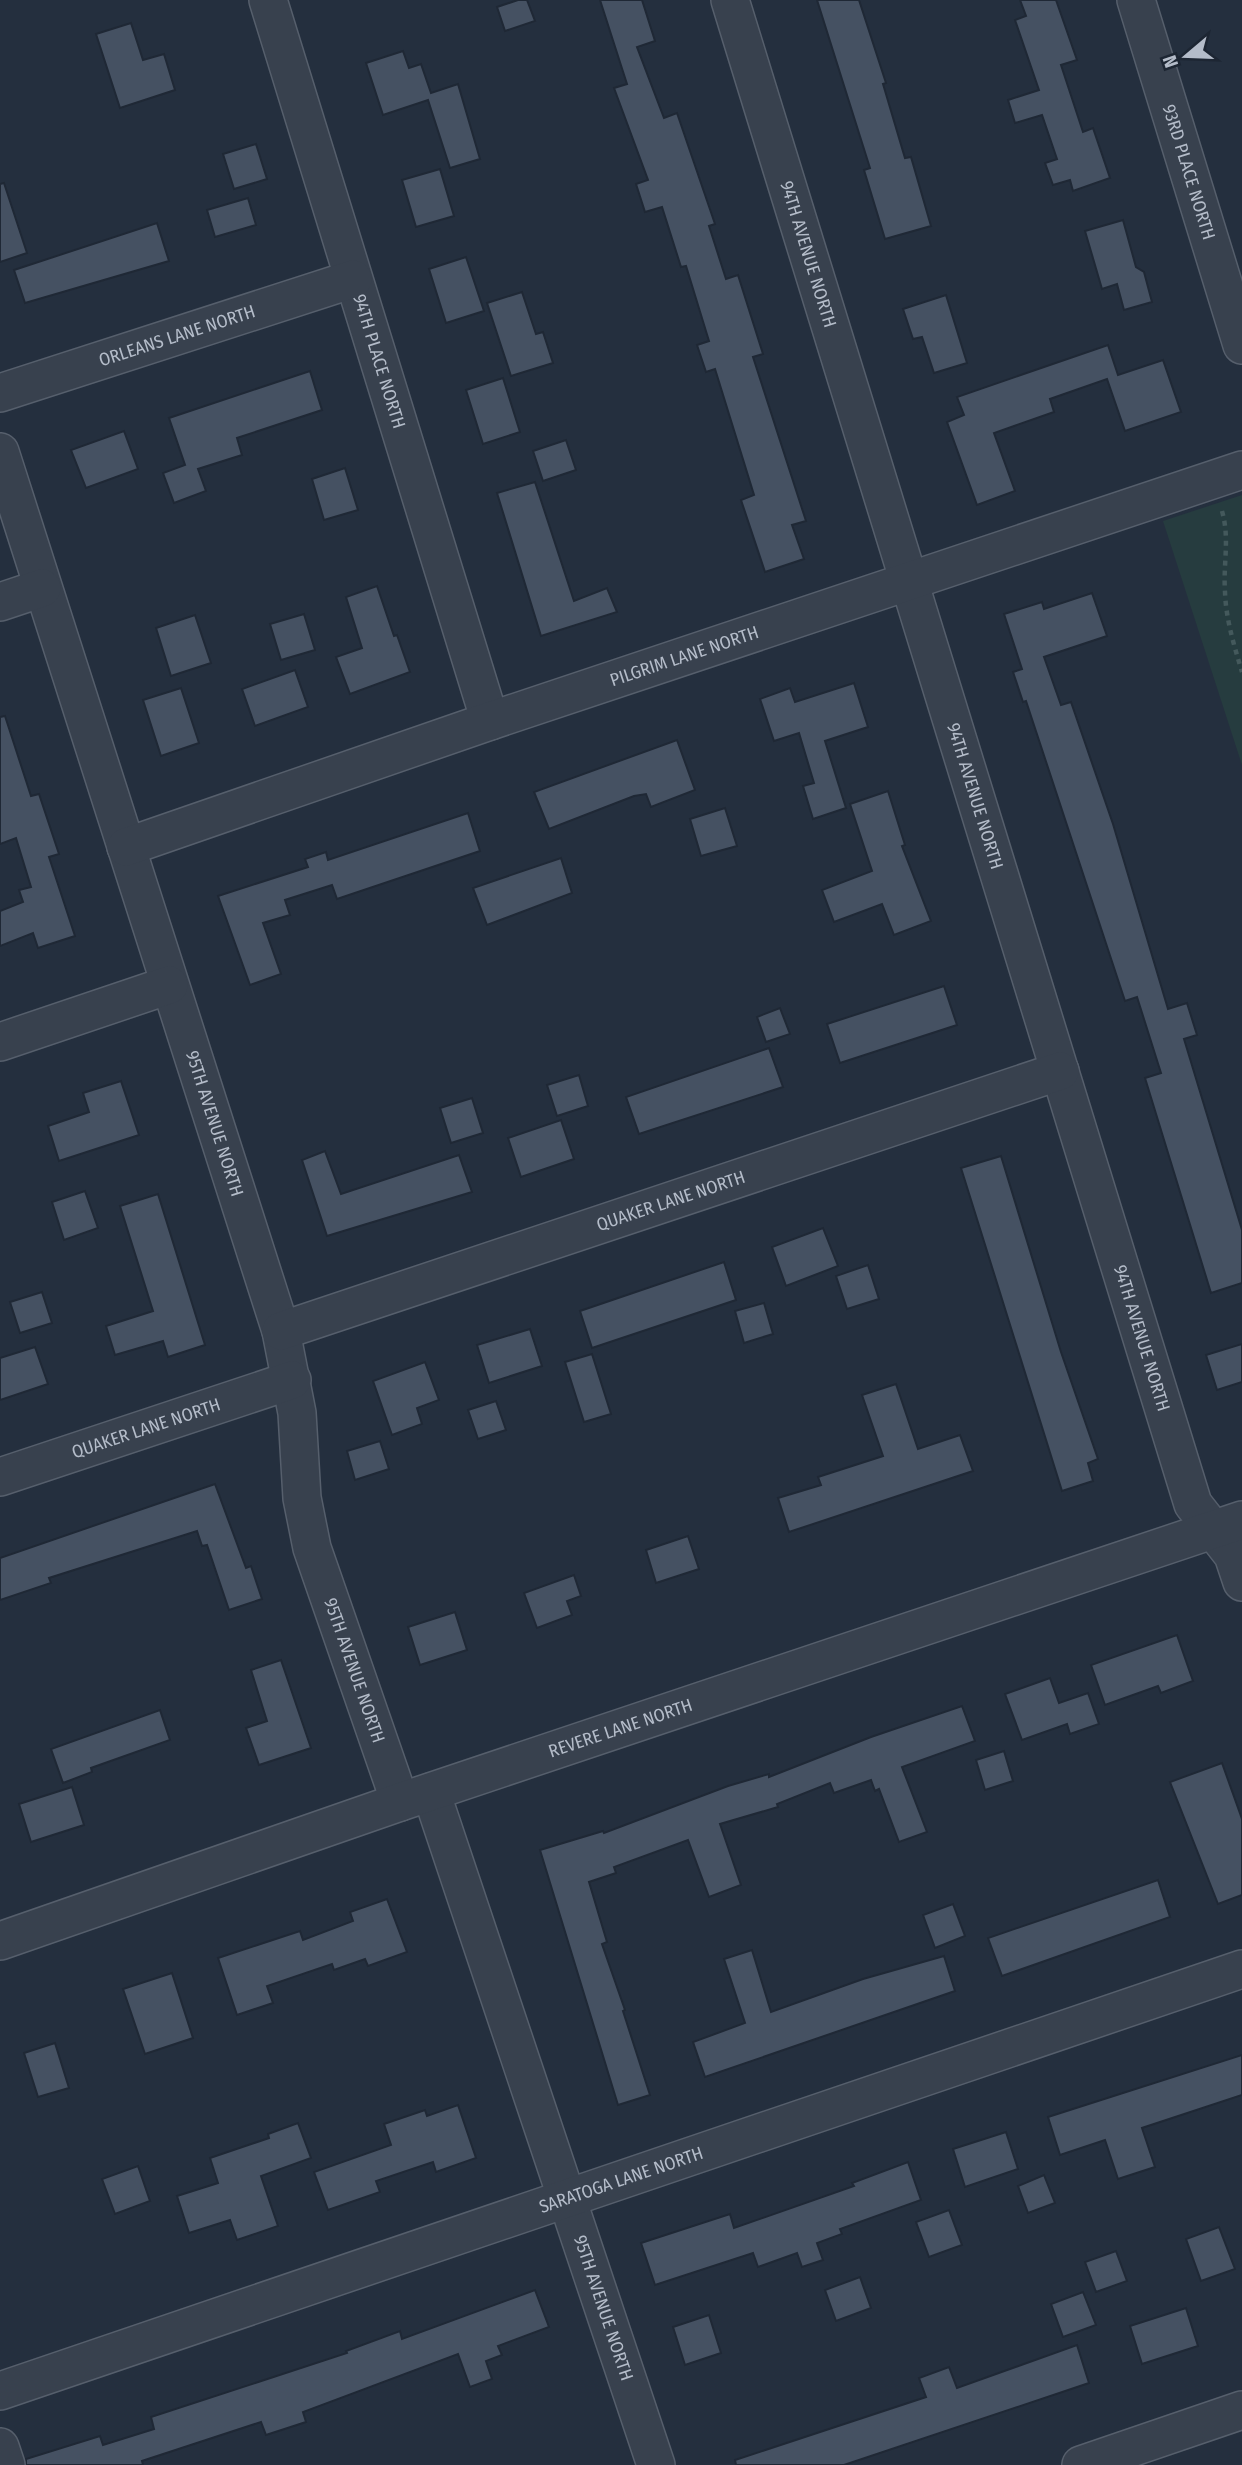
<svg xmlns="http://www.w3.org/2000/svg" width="1242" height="2465" viewBox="0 0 1242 2465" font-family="'Fira Sans Condensed',sans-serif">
  <rect width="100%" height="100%" fill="#242f3e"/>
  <polygon fill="#263c3f" points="1242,495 1242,765 1163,521"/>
  <g fill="#455162" stroke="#1f2835" stroke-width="2">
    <polygon points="518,0 527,0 535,21 505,31 497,7"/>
    <polygon points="600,0 642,0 655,41 637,47 664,118 677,113 715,224 709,226 726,279 738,275 763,354 753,357 806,521 792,525 804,559 765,572 741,500 754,495 715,369 706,372 697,345 709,341 686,266 681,267 662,207 645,212 636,184 648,180 614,88 627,84"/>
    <polygon points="817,0 859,0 886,83 883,84 905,158 911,157 931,226 885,239 864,170 870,168"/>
    <polygon points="1020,0 1056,0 1077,60 1061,65 1083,132 1093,128 1110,178 1073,191 1070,180 1053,185 1045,163 1057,159 1042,115 1015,123 1008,100 1039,90 1015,20 1026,16"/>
    <polygon points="131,23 143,60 164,54 175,90 120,108 96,34"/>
    <polygon points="403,51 409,68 421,64 431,93 458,84 480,159 450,168 428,100 383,115 366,63"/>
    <polygon points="256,144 267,179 234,189 223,154"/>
    <polygon points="440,169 454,216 416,227 402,180"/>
    <polygon points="4,183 27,253 0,262 0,184"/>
    <polygon points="248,198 256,225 215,237 207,210"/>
    <polygon points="1123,220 1136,267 1144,272 1152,302 1124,310 1117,284 1102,289 1085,231"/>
    <polygon points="157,223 169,261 25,303 14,270"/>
    <polygon points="466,257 484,311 446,323 429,269"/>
    <polygon points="522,292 536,334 543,332 553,363 511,376 487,303"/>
    <polygon points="946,295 967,363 934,373 922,337 913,339 903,309"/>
    <polygon points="1108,345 1118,375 1163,360 1181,412 1125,431 1107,379 1050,399 1054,412 994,433 1015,491 977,505 947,422 964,415 957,397"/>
    <polygon points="310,371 322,410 237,438 242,455 198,469 206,491 174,503 163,473 185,465 169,418"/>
    <polygon points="503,378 520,432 483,444 466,390"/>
    <polygon points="124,431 138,469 86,488 71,450"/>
    <polygon points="566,440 576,470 543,481 533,451"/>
    <polygon points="345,468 358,510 324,520 312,479"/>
    <polygon points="535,482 574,601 607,588 617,612 541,636 497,493"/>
    <polygon points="377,586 394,636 397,635 410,672 350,694 336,657 362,648 346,597"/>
    <polygon points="1092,593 1107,636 1044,657 1061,705 1071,702 1113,824 1168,1009 1187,1003 1197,1035 1184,1039 1242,1230 1242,1283 1211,1293 1145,1078 1161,1073 1137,997 1125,1001 1026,701 1023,702 1013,672 1022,669 1004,614 1042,602 1044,609"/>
    <polygon points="304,614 315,650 281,660 270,624"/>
    <polygon points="195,615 211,663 171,676 156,628"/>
    <polygon points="295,670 308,707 255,726 242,689"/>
    <polygon points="854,683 868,727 825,741 846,808 813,819 803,786 814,783 799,733 774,741 760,699 790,688 795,702"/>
    <polygon points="181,688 199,743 161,756 143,700"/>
    <polygon points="5,716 31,796 39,794 59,854 49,857 75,936 38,948 33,933 0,946 0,911 23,902 19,890 31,887 16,838 0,844 0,717"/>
    <polygon points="677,740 695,790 651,807 646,794 634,796 549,829 534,792"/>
    <polygon points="888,791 905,845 902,846 931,921 894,935 882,904 834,922 822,890 872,871 850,804"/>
    <polygon points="725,808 737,846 701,856 690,819"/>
    <polygon points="468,813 480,851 337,899 332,885 285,900 290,915 263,923 281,974 250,985 218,896 308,867 305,859 326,852 328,860"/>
    <polygon points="561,858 572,893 487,925 473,888"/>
    <polygon points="944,986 957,1025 840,1063 827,1024"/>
    <polygon points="780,1008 790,1034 766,1042 757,1017"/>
    <polygon points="769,1048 783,1087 639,1134 626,1097"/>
    <polygon points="579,1075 588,1106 557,1116 547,1085"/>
    <polygon points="121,1081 139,1135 59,1161 48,1126 89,1112 83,1093"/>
    <polygon points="472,1098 483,1133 451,1143 440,1108"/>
    <polygon points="561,1120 574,1159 521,1177 508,1138"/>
    <polygon points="325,1151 341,1194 459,1155 472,1192 327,1236 302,1160"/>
    <polygon points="1001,1156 1061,1352 1098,1459 1088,1463 1093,1481 1062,1491 961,1168"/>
    <polygon points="85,1191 98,1228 64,1240 52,1202"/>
    <polygon points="158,1194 205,1345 168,1357 163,1341 115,1355 106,1326 153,1311 120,1206"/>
    <polygon points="823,1228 838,1266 786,1286 772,1247"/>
    <polygon points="724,1262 736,1300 592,1348 580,1311"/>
    <polygon points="868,1265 879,1299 847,1309 836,1276"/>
    <polygon points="42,1292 52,1323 20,1333 10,1302"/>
    <polygon points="764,1303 773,1334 744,1343 735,1311"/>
    <polygon points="530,1329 542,1366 489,1383 477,1345"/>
    <polygon points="1242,1344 1242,1382 1217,1390 1206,1355"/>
    <polygon points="35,1347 48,1384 0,1400 0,1358"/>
    <polygon points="592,1354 611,1414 584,1422 565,1362"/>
    <polygon points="425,1362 439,1400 417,1408 422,1424 392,1435 373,1381"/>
    <polygon points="896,1384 918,1449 960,1435 973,1471 789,1532 778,1498 821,1485 818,1477 883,1456 862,1395"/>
    <polygon points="496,1401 506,1430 478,1439 468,1410"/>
    <polygon points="380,1441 389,1469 355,1480 347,1451"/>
    <polygon points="215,1484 246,1568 251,1566 262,1599 229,1610 207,1545 202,1546 197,1531 49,1578 51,1583 0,1600 0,1558"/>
    <polygon points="688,1536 699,1569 656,1583 646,1550"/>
    <polygon points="574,1575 581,1596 567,1601 572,1615 537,1628 524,1593"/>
    <polygon points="455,1612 467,1650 420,1665 408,1627"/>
    <polygon points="1177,1635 1193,1681 1161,1693 1158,1686 1105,1705 1091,1665"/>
    <polygon points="281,1660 311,1748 259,1765 246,1728 267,1721 251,1670"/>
    <polygon points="1050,1678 1059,1703 1088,1693 1099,1724 1070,1734 1067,1724 1022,1740 1005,1694"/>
    <polygon points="962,1706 975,1741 902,1767 927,1832 899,1842 879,1789 875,1791 871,1780 834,1793 830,1783 777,1804 778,1807 720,1824 741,1885 709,1897 688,1840 614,1867 616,1873 589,1882 607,1942 602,1944 625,2010 623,2011 650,2095 618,2105 540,1850 603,1831 604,1833 728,1786 769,1774 769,1777 871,1737"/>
    <polygon points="160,1710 170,1740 91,1768 92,1772 63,1783 51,1749"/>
    <polygon points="1004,1751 1013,1781 985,1790 976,1760"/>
    <polygon points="1222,1763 1242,1819 1242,1895 1218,1904 1170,1782"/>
    <polygon points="72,1787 84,1825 31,1842 19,1804"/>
    <polygon points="1158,1880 1170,1917 1002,1976 988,1938"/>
    <polygon points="387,1899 407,1952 368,1966 365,1959 334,1970 332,1964 267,1986 273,2003 237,2015 218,1958 300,1931 303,1940 353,1921 350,1912"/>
    <polygon points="953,1904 965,1936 935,1948 923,1915"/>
    <polygon points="752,1950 771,2012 863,1979 944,1956 955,1991 705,2077 693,2042 745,2023 724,1959"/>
    <polygon points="172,1973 193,2038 145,2054 123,1989"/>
    <polygon points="55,2043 69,2088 38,2097 24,2053"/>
    <polygon points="1242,2055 1242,2095 1142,2128 1155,2167 1118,2179 1105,2140 1060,2155 1048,2117"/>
    <polygon points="458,2105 476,2158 436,2172 433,2162 376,2181 380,2192 328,2210 314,2172 391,2145 384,2124 425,2110 427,2116"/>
    <polygon points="298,2123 311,2158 261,2176 278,2226 237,2240 230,2220 189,2233 177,2196 218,2183 210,2158 269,2138 268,2134"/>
    <polygon points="1006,2132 1018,2169 965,2187 953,2149"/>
    <polygon points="908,2162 921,2200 840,2229 842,2234 817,2243 823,2260 802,2267 797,2253 758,2267 753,2253 655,2285 641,2243 730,2214 734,2228 854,2186 852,2183"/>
    <polygon points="138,2166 150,2201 115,2214 102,2179"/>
    <polygon points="1044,2175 1055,2203 1028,2213 1018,2186"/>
    <polygon points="949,2210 962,2245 929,2257 916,2222"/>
    <polygon points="1219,2227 1235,2269 1201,2281 1186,2239"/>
    <polygon points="1116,2251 1127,2281 1096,2292 1085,2262"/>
    <polygon points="860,2277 871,2308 836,2321 825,2290"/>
    <polygon points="535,2290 549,2327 498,2346 502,2355 486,2361 492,2379 470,2387 458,2354 303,2412 306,2422 266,2435 261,2422 142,2461 143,2465 26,2465 26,2459 100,2436 103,2445 154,2429 151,2417 347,2353 346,2351 400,2331 402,2339"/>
    <polygon points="1083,2292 1096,2325 1063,2337 1051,2304"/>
    <polygon points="1186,2308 1198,2346 1142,2364 1130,2326"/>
    <polygon points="709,2315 721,2353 685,2365 673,2327"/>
    <polygon points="1077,2345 1089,2383 844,2465 736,2465 735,2460 926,2397 919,2378 949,2367 957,2388"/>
  </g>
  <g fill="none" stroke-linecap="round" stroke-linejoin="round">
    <defs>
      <g id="minor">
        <path id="s1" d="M 268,0 L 490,721"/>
        <path id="s2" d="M 730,0 L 1193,1504 L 1233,1555 L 1242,1582"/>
        <path id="s3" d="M 1136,0 L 1242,345"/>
        <path id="s4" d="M 0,393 L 353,279"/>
        <path id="s5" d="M 0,452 L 281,1331 L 297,1413 L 302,1498 L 312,1548 L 400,1802"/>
        <polyline points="0,602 42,588"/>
        <path id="s6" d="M 126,847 L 490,721 L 1242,470"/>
        <polyline points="0,1042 169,985"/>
        <path id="s7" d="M 281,1331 L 1060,1071"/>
        <path id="s8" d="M 0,1477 L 292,1380"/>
        <path id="s9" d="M 431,1792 L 656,2465"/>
        <path id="s10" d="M 0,1941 L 400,1802 L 1242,1520"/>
        <path id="s11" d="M 0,2391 L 1242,1969"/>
        <polyline points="0,2447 6,2465"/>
        <polyline points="1081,2465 1242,2410"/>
      </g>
    </defs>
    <use href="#minor" stroke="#565f6c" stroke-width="40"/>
    <path stroke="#44595c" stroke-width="4.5" stroke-dasharray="5 5" stroke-linecap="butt" d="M 1222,511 C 1230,539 1223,563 1225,592 C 1226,620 1234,645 1242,672"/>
    <use href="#minor" stroke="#38414e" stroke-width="37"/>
  </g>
  <g text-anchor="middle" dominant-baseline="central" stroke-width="5" stroke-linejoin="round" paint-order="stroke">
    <g font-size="18" fill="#b4bcc9" stroke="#1d2633">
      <text stroke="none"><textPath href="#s3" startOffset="180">93RD PLACE NORTH</textPath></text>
      <text stroke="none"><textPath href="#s2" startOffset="266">94TH AVENUE NORTH</textPath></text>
      <text stroke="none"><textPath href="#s4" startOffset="186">ORLEANS LANE NORTH</textPath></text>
      <text stroke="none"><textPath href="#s1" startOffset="378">94TH PLACE NORTH</textPath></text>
      <text stroke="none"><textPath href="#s6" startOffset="590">PILGRIM LANE NORTH</textPath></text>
      <text stroke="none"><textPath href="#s2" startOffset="833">94TH AVENUE NORTH</textPath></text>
      <text stroke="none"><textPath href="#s5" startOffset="705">95TH AVENUE NORTH</textPath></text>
      <text stroke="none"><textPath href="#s7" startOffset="411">QUAKER LANE NORTH</textPath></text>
      <text stroke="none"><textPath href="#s2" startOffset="1400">94TH AVENUE NORTH</textPath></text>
      <text stroke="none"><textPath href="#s8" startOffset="154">QUAKER LANE NORTH</textPath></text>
      <text stroke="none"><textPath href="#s5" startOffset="1272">95TH AVENUE NORTH</textPath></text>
      <text stroke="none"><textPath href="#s10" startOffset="656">REVERE LANE NORTH</textPath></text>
      <text stroke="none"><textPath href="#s11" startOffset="656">SARATOGA LANE NORTH</textPath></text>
      <text stroke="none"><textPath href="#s9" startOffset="544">95TH AVENUE NORTH</textPath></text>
    </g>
  </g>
  <g transform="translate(1186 56) rotate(251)" stroke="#1d2633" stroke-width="5" paint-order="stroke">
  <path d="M0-5L12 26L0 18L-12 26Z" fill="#b4bcc9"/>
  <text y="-10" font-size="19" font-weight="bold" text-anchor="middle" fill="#b4bcc9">N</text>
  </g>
</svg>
